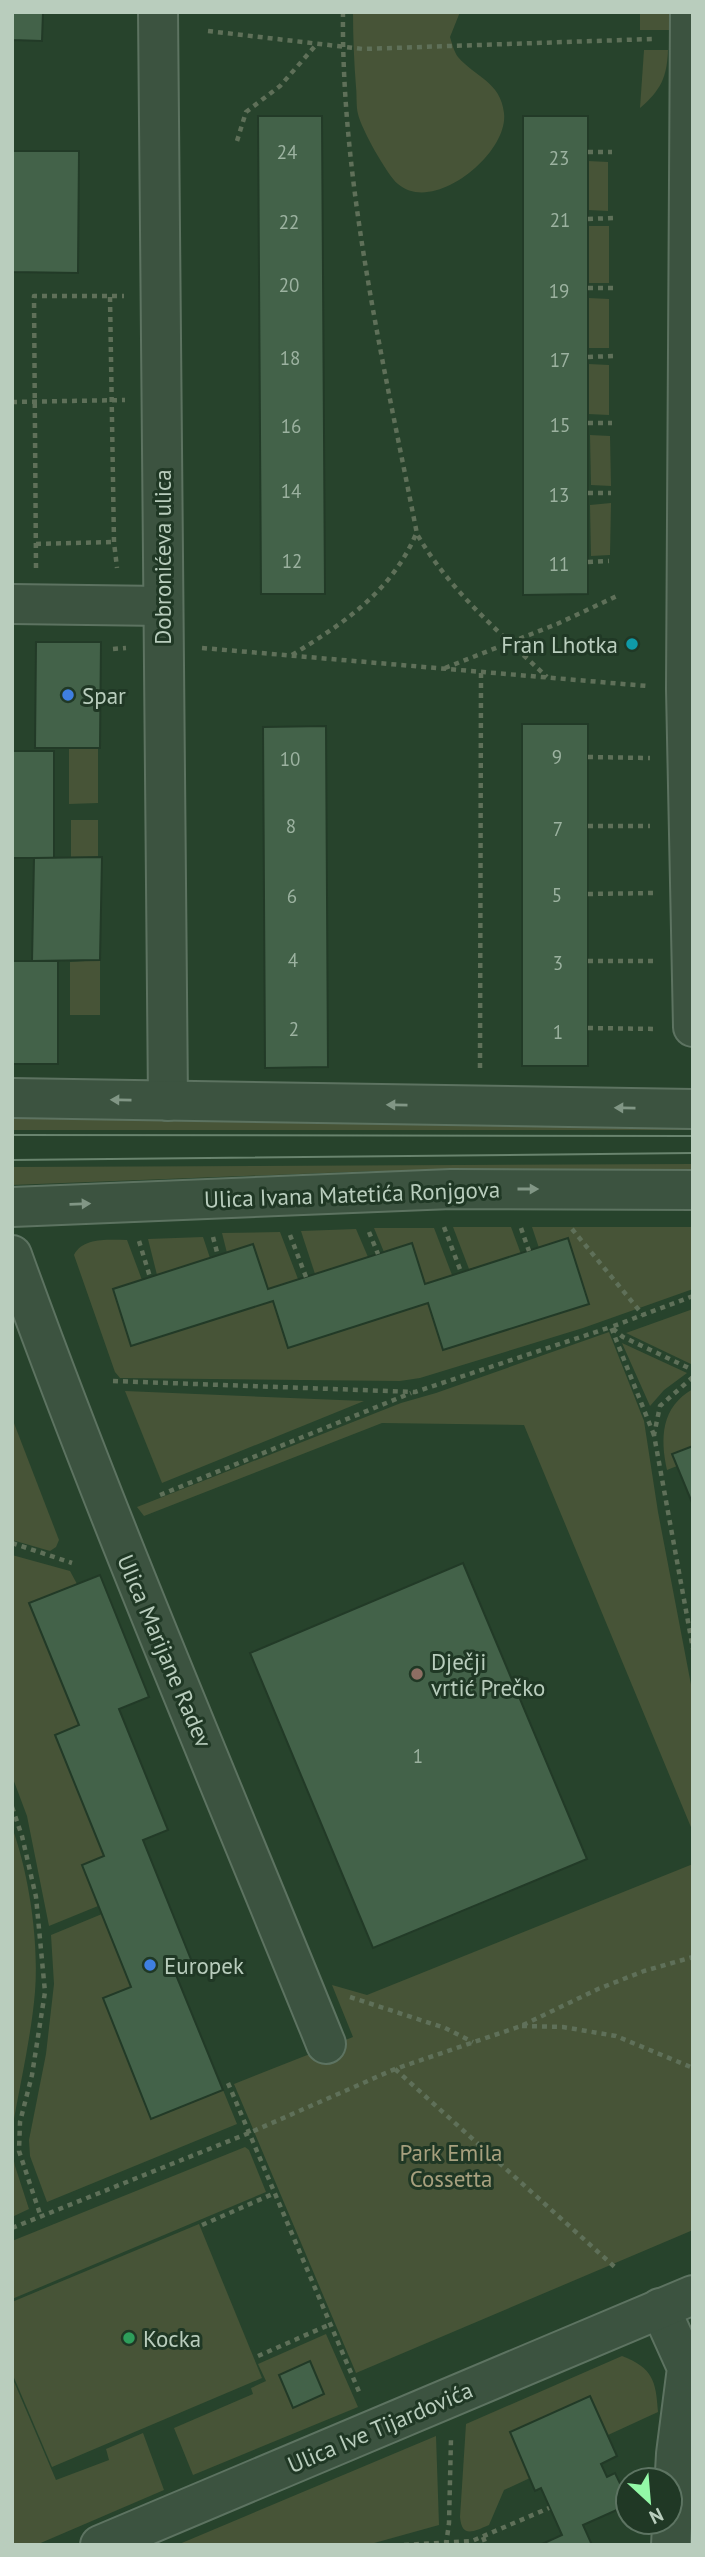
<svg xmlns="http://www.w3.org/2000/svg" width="705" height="2557" viewBox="0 0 705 2557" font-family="'PT Sans',sans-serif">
  <rect width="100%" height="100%" fill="#27432c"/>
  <g fill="#475437">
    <path d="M 353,12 L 460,12 L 450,37 C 452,43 454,52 458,57 C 474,76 501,82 504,113 C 509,153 434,215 398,184 C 387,175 361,128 358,114 C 356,106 357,96 356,87 C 354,62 353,37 353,12 Z"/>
    <rect x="640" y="12" width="34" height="18"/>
    <path d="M 644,50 L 668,50 C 667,77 661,90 640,108 Z"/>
    <polygon points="588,161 608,162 608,211 588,210"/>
    <rect x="589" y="226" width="20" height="57"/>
    <polygon points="589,298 609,299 609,348 589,348"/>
    <polygon points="588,364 609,365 609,415 588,414"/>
    <polygon points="590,435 610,436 611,486 591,485"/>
    <polygon points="611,503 610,555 591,556 590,505"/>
    <polygon points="69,748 98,748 98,803 69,804"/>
    <polygon points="71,820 98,820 98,858 71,857"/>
    <polygon points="100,960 100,1015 70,1015 70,962"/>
    <polygon points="12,1117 693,1128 693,1130 12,1130"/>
    <polygon points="693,1164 693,1171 376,1171 12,1185 12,1167"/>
    <polygon points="453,1227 511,1227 521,1254 469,1269"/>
    <path d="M 532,1227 L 693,1227 L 693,1289 L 583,1328 L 420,1378 L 400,1381 L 120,1378 L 115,1372 L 74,1255 C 83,1237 109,1240 127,1240 L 142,1280 L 114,1289 L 273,1301 L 428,1303 L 444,1350 L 589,1304 L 568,1239 L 539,1248 Z"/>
    <polygon points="374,1228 434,1228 452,1275 425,1284 384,1252"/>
    <polygon points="356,1229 368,1257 315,1274 301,1231"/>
    <polygon points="280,1232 298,1279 268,1289 253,1245 227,1253 222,1233"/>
    <polygon points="203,1237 210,1258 157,1275 148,1239"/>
    <polygon points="693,1309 693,1365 626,1333"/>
    <polygon points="609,1332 644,1421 658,1512 693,1695 693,1832 524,1425 382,1423 144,1516 137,1507 401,1403 436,1393"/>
    <polygon points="622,1343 687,1373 664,1390 650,1406"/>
    <path d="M 693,1389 L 693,1446 L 672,1454 L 677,1466 L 667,1470 C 660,1438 661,1407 693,1389 Z"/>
    <polygon points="125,1391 364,1401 162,1483"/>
    <polygon points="12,1418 59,1540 56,1547 50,1551 12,1540"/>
    <polygon points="12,1555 70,1571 77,1584 29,1603 79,1725 55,1735 104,1856 82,1865 98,1906 49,1926 27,1816 12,1776"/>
    <path d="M 12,1827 C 29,1874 39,1941 35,1992 C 31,2038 20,2084 12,2130 Z"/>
    <polygon points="693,1864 693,2230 356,2373 234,2084 353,2037 332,1985 367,1995"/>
    <polygon points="102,1914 131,1987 103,1999 151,2119 223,2090 237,2124 47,2202 30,2156 29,2140 46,2054 54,1984 51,1935"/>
    <polygon points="245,2147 249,2150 266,2192 12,2299 12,2241"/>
    <polygon points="12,2151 15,2166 29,2209 12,2217"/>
    <polygon points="199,2224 262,2378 52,2467 12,2373 12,2302"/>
    <polygon points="326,2334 358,2407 193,2475 174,2428 253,2394 251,2388 266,2381 258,2364"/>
    <path d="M 622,2356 C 653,2368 656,2381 658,2412 L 608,2435 L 590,2397 L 510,2432 L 530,2478 L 504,2490 L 489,2525 C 474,2531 462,2539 460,2517 L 466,2424 Z"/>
    <polygon points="12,2377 56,2480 109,2460 106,2449 143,2433 164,2490 36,2545 12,2545"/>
    <polygon points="436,2436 439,2525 367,2545 177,2545"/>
  </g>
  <g fill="#436249" stroke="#223a27" stroke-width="2">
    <polygon points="12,12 43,12 42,41 12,40"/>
    <polygon points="258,116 322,116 325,594 261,594"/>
    <polygon points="523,116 588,116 588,594 523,595"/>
    <polygon points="12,151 79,151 78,273 12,272"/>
    <polygon points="36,642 101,642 100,748 35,748"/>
    <rect x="522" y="724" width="66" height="342"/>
    <polygon points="326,726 328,1067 265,1068 263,727"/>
    <rect x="12" y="751" width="42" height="107"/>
    <polygon points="102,857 100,960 32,961 34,858"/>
    <rect x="12" y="961" width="46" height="103"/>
    <polygon points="568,1238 589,1304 443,1350 428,1303 288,1348 273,1301 131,1346 113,1289 253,1244 268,1289 412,1243 425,1284"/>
    <polygon points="693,1446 693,1505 672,1454"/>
    <polygon points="463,1563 587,1859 373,1948 250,1653"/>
    <polygon points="100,1575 149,1697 119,1709 168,1830 143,1840 192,1962 174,1970 223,2090 151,2119 103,1998 131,1987 82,1865 104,1856 55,1735 79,1725 29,1603"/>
    <polygon points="310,2361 324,2394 293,2408 279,2375"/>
    <polygon points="590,2396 617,2456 601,2464 607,2477 615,2473 628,2500 628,2505 583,2525 592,2545 540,2545 562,2535 541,2488 535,2491 510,2432"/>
  </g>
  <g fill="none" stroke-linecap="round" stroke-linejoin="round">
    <defs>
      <g id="minor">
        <polyline points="158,12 168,1101"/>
        <polyline points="690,12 686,689 693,1027"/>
        <polyline points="12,604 163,606"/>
        <polyline points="12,1098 693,1109"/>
        <polyline points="12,1207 451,1189 693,1190"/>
        <path d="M 12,1255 C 108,1522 220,1782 326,2044"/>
        <polyline points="660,2308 687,2368 676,2454 671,2545"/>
        <polyline points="100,2545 693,2295"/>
      </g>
    </defs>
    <use href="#minor" stroke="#5d7361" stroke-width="42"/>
    <g stroke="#5f7059" stroke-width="4.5" stroke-dasharray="5 5" stroke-linecap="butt">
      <path d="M 343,12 C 341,184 384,365 417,534 C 449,590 500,633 547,677"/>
      <polyline points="208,31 363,49 652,39"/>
      <polyline points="237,141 246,112 280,86 317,44"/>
      <polyline points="588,152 612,152"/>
      <polyline points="588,219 613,218"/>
      <polyline points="588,288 614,288"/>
      <polyline points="110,297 114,542 117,568"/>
      <polyline points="588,357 613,356"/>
      <polyline points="12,402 125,400"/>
      <polyline points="588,423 612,423"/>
      <polyline points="588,493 611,493"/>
      <polyline points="36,544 114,542"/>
      <polyline points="588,562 609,561"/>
      <polyline points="36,568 34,296 124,296"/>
      <polyline points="202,648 647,686"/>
      <polyline points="113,649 126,648"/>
      <path d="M 292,655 C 344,623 391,592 416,534"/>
      <polyline points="445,668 557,624 619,595"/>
      <polyline points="588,757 650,758"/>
      <polyline points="588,826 650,826"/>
      <polyline points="588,894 653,893"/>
      <polyline points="588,961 653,961"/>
      <polyline points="588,1028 657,1029"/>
      <polyline points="480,1068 481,673"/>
      <polyline points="444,1227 461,1272"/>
      <polyline points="521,1228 529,1251"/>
      <polyline points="572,1229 643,1315"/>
      <polyline points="369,1232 378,1254"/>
      <polyline points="290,1235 306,1277"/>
      <polyline points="213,1237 218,1256"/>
      <polyline points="139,1241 150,1277"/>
      <polyline points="693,1296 611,1327 623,1337 693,1370"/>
      <polyline points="693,1377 660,1406 654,1435 693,1649"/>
      <polyline points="113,1381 415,1392 611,1327 654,1435"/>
      <polyline points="160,1495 411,1393"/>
      <polyline points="12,1543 72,1563"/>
      <polyline points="12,1807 22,1836 36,1897 45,1992 32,2075 20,2122 19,2151 41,2217"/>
      <polyline points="350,1997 445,2028 473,2042"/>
      <polyline points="522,2026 563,2027 616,2036 693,2068"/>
      <polyline points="395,2069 617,2269"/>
      <polyline points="228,2083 360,2394"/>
      <polyline points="202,2225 275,2193"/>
      <polyline points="12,2228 249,2133 395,2069 521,2026 598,1989 644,1971 693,1957"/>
      <polyline points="258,2356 331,2324"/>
      <polyline points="483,2537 486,2545"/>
      <polyline points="404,2545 472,2541 549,2508"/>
      <polyline points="446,2545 449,2523 451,2438"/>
    </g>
    <use href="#minor" stroke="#3c5340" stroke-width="38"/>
    <g stroke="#69846e" stroke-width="2">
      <polyline points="12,1135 693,1136"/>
      <polyline points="12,1160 693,1153"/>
    </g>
  </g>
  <defs><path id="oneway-solid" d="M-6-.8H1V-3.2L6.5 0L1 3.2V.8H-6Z" transform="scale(1.75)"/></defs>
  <g fill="#819685">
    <use href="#oneway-solid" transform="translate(121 1100) rotate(-179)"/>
    <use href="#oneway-solid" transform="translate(397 1105) rotate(-179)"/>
    <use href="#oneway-solid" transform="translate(625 1108) rotate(-179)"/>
    <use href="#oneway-solid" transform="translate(528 1189)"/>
    <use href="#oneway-solid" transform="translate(80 1204) rotate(-2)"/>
  </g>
  <circle fill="#0f9aa8" stroke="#203825" stroke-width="2.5" cx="632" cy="644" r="7"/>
  <g fill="#3f7fe0" stroke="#203825" stroke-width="2.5">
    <circle cx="68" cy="695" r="7"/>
    <circle cx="150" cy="1965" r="7"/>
  </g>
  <circle fill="#8d6e63" stroke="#203825" stroke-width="2.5" cx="417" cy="1674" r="7"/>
  <circle fill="#2e9e5b" stroke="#203825" stroke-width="2.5" cx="129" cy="2338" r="7"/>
  <g text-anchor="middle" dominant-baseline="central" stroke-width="6" stroke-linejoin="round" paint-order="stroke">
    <g font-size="19" fill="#9cb2a0">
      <text x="287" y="152">24</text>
      <text x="559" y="158">23</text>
      <text x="560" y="220">21</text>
      <text x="289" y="222">22</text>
      <text x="289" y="285">20</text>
      <text x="559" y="291">19</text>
      <text x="290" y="358">18</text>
      <text x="560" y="360">17</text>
      <text x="560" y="425">15</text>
      <text x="291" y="426">16</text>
      <text x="291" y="491">14</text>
      <text x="559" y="495">13</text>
      <text x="292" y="561">12</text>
      <text x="559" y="564">11</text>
      <text x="557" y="757">9</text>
      <text x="290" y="759">10</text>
      <text x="291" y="826">8</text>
      <text x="558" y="829">7</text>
      <text x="557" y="895">5</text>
      <text x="292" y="896">6</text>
      <text x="293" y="960">4</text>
      <text x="558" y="963">3</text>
      <text x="294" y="1029">2</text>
      <text x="558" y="1032">1</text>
      <text x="418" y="1756">1</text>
    </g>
    <g font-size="23" fill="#b9cdbd" stroke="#203825">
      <text transform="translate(162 557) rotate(-90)">Dobronićeva ulica</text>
      <text transform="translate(352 1194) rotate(-2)">Ulica Ivana Matetića Ronjgova</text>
      <text transform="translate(165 1651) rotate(67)">Ulica Marijane Radev</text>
      <text transform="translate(380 2427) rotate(-23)">Ulica Ive Tijardovića</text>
    </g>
    <g font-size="23" fill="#b9cdbd" stroke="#203825" text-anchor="start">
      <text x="618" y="644" text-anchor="end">Fran Lhotka</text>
      <text x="82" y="695">Spar</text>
      <text x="431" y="1661">Dječji<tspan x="431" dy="26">vrtić Prečko</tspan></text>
      <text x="164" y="1965">Europek</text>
      <text x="143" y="2338">Kocka</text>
    </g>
    <g font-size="23" fill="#a7a07e" stroke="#203825">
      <text x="451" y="2152">Park Emila<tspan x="451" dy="26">Cossetta</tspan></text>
    </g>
  </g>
  <rect width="705" height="2557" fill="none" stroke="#b9cdbd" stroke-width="28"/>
  <g transform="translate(649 2501) rotate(154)"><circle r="33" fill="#203825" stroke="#5d7462" stroke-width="2"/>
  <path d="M0-5L12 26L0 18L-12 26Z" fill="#93f8a7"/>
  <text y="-10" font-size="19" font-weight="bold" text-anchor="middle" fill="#b9cdbd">N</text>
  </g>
</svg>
